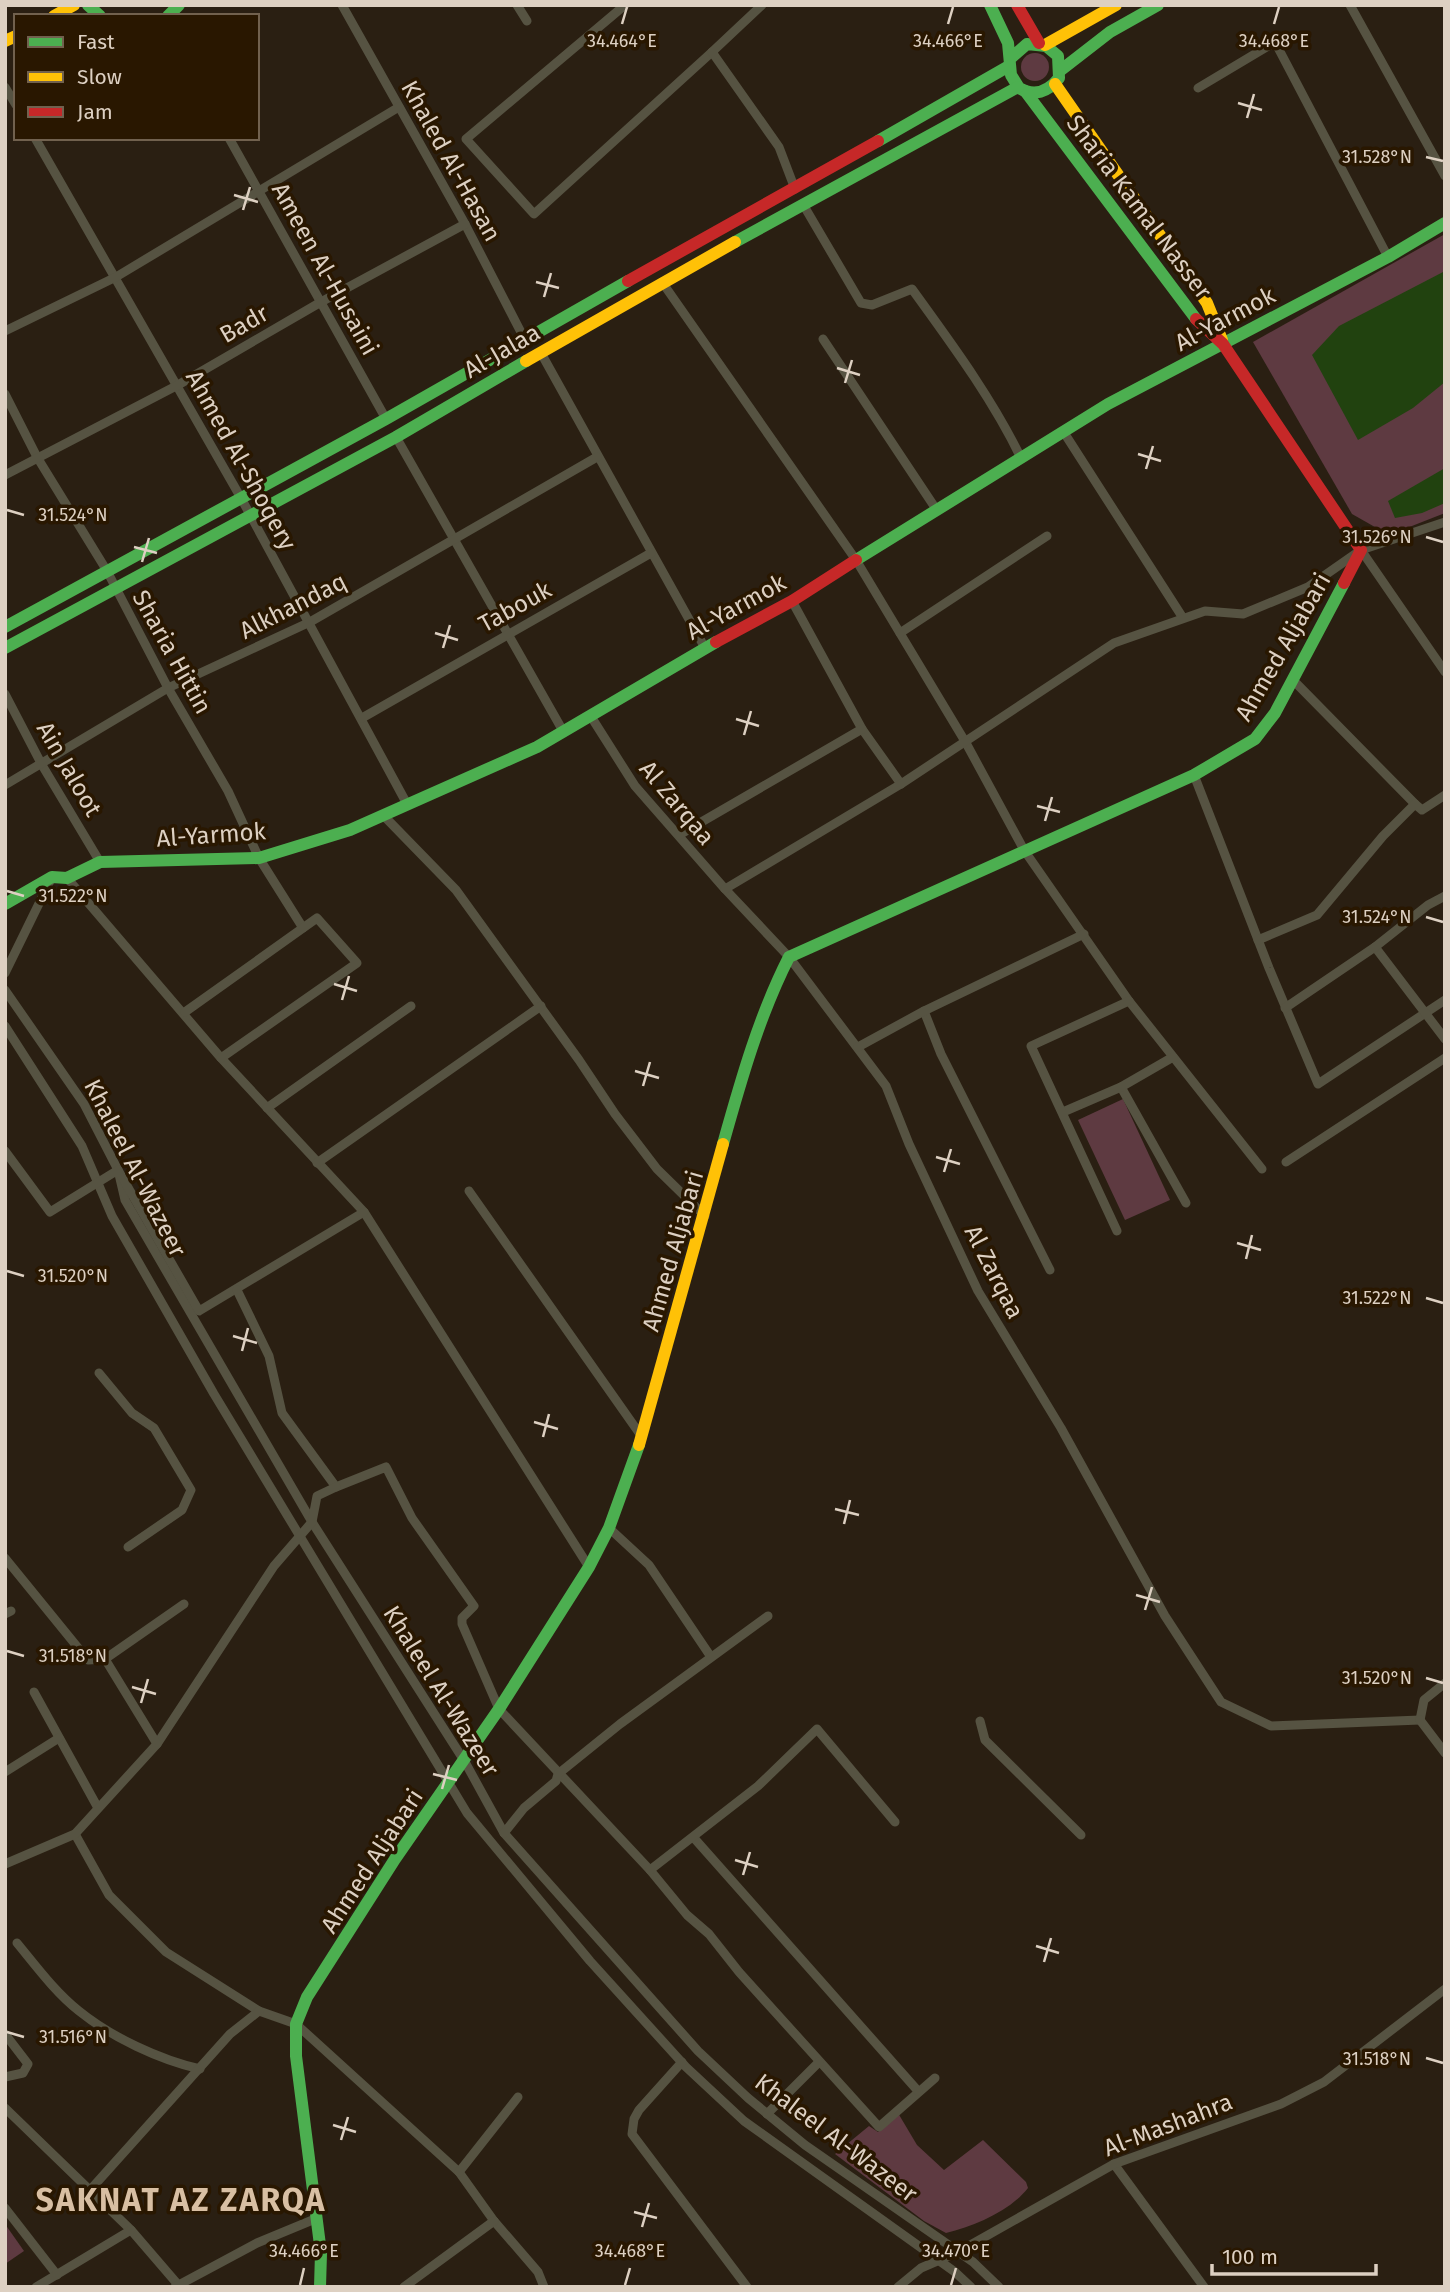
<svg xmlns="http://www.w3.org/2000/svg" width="1450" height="2292" viewBox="0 0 1450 2292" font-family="'Fira Sans',sans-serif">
  <rect width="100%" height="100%" fill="#2a1f12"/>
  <g fill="#5e3a41">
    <circle cx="1035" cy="67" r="14"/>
    <polygon points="1445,234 1445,513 1389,535 1352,514 1253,342"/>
    <polygon points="1123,1099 1170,1200 1125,1220 1078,1120"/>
    <path d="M 898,2113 L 917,2145 L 944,2170 L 983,2140 L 1026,2182 L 1028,2188 C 1010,2211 975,2226 946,2233 L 924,2221 L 835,2154 L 869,2126 L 878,2132 Z"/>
    <polygon points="5,2224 24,2251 5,2264"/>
  </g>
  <g fill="#21420f">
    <polygon points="1445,271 1445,382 1413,408 1358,440 1312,355 1339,326"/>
    <polygon points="1445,468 1445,503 1422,513 1395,518 1388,501"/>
  </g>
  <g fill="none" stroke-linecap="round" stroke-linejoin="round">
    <g stroke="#565342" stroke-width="9">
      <polyline points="342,5 465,224 524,338"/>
      <polyline points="517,5 527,21"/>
      <polyline points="625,5 466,139 534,214 712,52"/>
      <polyline points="762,5 712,52 779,147 795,189"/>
      <polyline points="1350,5 1445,176"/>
      <polyline points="5,87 16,105"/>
      <polyline points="1198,88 1275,42 1388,257"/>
      <polyline points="35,138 241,498 407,804"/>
      <polyline points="229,138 386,419"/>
      <path d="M 804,206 L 861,303 L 872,305 L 912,289 C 951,343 992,398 1021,458"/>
      <polyline points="662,282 856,560 966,743 1024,850 1129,1001 1262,1169"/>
      <polyline points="5,331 116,277 399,107"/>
      <polyline points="823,339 936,509"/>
      <polyline points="541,353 705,648"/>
      <polyline points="5,394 37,457 107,571 168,688 228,791 259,858 303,928"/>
      <polyline points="1063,431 1183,618"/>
      <polyline points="396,437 563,731"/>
      <polyline points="5,475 178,385 321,302 465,224"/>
      <polyline points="1361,550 1445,672"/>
      <polyline points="792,601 862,729 901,784"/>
      <polyline points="900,633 1047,536"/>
      <polyline points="1292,679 1415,804"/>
      <polyline points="5,694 42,765 100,862"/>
      <polyline points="590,715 635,786 725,889 789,957 886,1086 909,1144 978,1291 1061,1428 1165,1616 1221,1702 1271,1726 1420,1720"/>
      <polyline points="362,718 651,553"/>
      <polyline points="1194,775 1269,968 1318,1084 1445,1000"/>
      <polyline points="5,785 168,688 310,622 597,457"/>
      <polyline points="383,815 456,890 579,1060 615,1114 657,1169 705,1216"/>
      <polyline points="679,835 862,729"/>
      <polyline points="67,878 221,1058 364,1212 589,1567"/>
      <polyline points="725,889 901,784 1114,643 1205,611 1243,614 1308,587 1361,550 1445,522"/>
      <polyline points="1258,940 1317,915 1383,836 1415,804 1422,810 1445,795"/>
      <polyline points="1375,947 1445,1039"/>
      <polyline points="5,973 52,877"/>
      <polyline points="5,990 84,1104 118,1170 125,1200 172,1281 312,1522 465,1762 504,1833 698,2051 748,2098 805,2145 973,2262 999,2287"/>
      <polyline points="1285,1008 1375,947 1428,905 1445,896"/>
      <polyline points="924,1011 941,1054 1050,1270"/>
      <polyline points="185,1012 317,918 357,963 221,1058"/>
      <polyline points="5,1026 82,1146 112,1216 214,1394 467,1813 590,1961 686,2067 744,2121 955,2272 971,2287"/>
      <polyline points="858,1047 924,1011 1084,934"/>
      <polyline points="1121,1087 1186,1203"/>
      <polyline points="267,1108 411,1006"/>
      <polyline points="1063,1112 1121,1087 1173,1057"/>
      <polyline points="5,1151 50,1212 118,1170 199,1311 364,1212"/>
      <polyline points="1286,1162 1445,1058"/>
      <polyline points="317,1163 541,1006"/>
      <polyline points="469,1191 642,1437"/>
      <polyline points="1117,1231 1031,1046 1129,1001"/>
      <polyline points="237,1290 269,1356 282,1413 336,1487 386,1467 412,1518 474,1606 462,1618 462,1624 499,1709 650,1870 687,1915 709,1934 739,1972 879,2127 935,2078"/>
      <polyline points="99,1373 132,1413 154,1428 191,1490 182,1510 128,1547"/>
      <polyline points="609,1528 649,1565 711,1657"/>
      <polyline points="5,1558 88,1660 105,1659 184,1604"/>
      <polyline points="5,1614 11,1611"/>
      <polyline points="34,1692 98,1808"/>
      <polyline points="1420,1720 1424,1700 1445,1683"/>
      <polyline points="1420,1720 1445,1753"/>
      <polyline points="980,1721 985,1740 1081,1835"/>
      <polyline points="157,1744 274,1566 312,1522 317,1496 336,1487"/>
      <polyline points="5,1772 59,1738"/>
      <polyline points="504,1833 524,1808 556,1781 558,1774 620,1724 768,1616"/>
      <polyline points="75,1834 109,1895 166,1952 259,2011 296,2024 459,2172 494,2221 538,2272 544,2287"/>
      <polyline points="694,1838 918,2091"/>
      <polyline points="5,1864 75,1834 157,1744 105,1659"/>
      <polyline points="650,1870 758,1786 817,1729 895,1822"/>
      <path d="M 17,1943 C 36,1966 55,1992 79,2011 C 111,2037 160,2060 200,2069"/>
      <polyline points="5,2034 28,2064 23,2073 5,2077"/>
      <polyline points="682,2062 639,2110 634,2119 632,2134 747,2287"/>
      <polyline points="5,2108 131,2230 180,2287"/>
      <polyline points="767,2114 819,2062"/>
      <polyline points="1114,2164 1204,2287"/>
      <polyline points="459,2172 518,2097"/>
      <polyline points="91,2189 230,2034 259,2011"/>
      <polyline points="5,2208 57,2275"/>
      <polyline points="36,2287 131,2230"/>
      <polyline points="175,2287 257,2243 315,2219"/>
      <polyline points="404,2287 494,2221"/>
      <polyline points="898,2287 921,2268 958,2252 1114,2164 1281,2104 1324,2082 1445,1989"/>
    </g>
    <g stroke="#4caf50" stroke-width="12">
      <polyline points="88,5 100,16"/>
      <path d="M 990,5 L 1008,43 L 1011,75 L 1019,88 C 1034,97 1048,92 1059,78 L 1058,56 L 1046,46 L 1027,44 L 1011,58"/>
      <polyline points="168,16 179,5"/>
      <polyline points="1061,70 1110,32 1158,5"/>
      <polyline points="1025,91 1196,319"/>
      <polyline points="878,141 1009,66"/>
      <polyline points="735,242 1018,87"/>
      <polyline points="856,560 1108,404 1388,257 1445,223"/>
      <polyline points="5,627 386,419 628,281"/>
      <polyline points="5,648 396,437 526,361"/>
      <polyline points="5,904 52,877 67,878 100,862 259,858 350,830 537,747 716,642"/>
      <path d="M 723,1144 C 741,1080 759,1016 789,957 L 1194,775 L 1255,739 L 1275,713 L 1344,583"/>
      <polyline points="320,2287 321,2253 296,2056 296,2024 307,1997 395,1859 499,1709 589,1567 609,1528 639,1445"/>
    </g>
    <g stroke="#ffc107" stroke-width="12">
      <polyline points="54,16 74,5"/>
      <polyline points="5,41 16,36"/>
      <polyline points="1045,45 1116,5"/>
      <polyline points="1055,84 1207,303 1222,340"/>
      <polyline points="526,361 735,242"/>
      <polyline points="639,1445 723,1144"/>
    </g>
    <g stroke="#c62828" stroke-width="12">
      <polyline points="1017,5 1039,43"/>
      <polyline points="628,281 878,141"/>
      <polyline points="1196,319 1223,344 1361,550 1344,583"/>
      <polyline points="716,642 792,601 856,560"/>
    </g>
  </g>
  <path fill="none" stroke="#ddd0c2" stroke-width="2.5" d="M 622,24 L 627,7M 948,24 L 953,7M 1274,24 L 1279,7M 1238,103 L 1262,110M 1247,118 L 1254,94M 1426,157 L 1443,161M 234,195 L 258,202M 243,210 L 250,187M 536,282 L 559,288M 544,297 L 551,273M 837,368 L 860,375M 845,383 L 852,360M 1138,454 L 1161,461M 1146,469 L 1153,446M 7,510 L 24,515M 1426,537 L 1443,542M 134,547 L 157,553M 142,562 L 149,538M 435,633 L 458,640M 443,648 L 450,625M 736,719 L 759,726M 744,735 L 751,711M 1037,806 L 1060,812M 1045,821 L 1052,797M 7,891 L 24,896M 1426,917 L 1443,922M 334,984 L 357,991M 342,1000 L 349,976M 635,1071 L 659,1078M 643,1086 L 650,1062M 936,1157 L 960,1164M 944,1172 L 951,1149M 1237,1243 L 1261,1250M 1246,1259 L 1252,1235M 7,1271 L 24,1276M 1426,1298 L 1443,1303M 233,1336 L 257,1343M 242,1351 L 248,1328M 534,1422 L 558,1429M 543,1437 L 549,1414M 835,1509 L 859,1515M 844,1524 L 850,1500M 1136,1595 L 1160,1602M 1145,1610 L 1152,1587M 7,1651 L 24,1656M 1426,1678 L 1443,1683M 132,1687 L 156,1694M 141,1703 L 148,1679M 433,1774 L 457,1780M 442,1789 L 449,1765M 735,1860 L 758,1867M 743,1875 L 750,1852M 1036,1946 L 1059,1953M 1044,1962 L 1051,1938M 7,2032 L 24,2037M 1426,2058 L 1443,2063M 333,2125 L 356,2132M 341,2140 L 348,2117M 634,2212 L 657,2218M 642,2227 L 649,2203M 300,2285 L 304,2268M 625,2285 L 630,2268M 951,2285 L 956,2268"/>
  <g text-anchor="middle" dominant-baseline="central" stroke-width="7" stroke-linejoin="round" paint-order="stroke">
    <g font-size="24" fill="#ddd0c2" stroke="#291700">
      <text transform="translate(451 161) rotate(61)">Khaled Al-Hasan</text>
      <text transform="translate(1139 207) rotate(53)">Sharia Kamal Nasser</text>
      <text transform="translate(325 269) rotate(61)">Ameen Al-Husaini</text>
      <text transform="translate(1225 319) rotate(-28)">Al-Yarmok</text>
      <text transform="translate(244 324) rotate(-30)">Badr</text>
      <text transform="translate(502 351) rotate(-30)">Al-Jalaa</text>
      <text transform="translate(241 460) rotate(61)">Ahmed Al-Shoqery</text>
      <text transform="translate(293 606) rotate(-27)">Alkhandaq</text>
      <text transform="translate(515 607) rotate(-29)">Tabouk</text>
      <text transform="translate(736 607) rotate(-29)">Al-Yarmok</text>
      <text transform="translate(1283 647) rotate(-60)">Ahmed Aljabari</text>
      <text transform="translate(172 652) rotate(61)">Sharia Hittin</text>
      <text transform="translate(69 769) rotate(60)">Ain Jaloot</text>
      <text transform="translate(677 803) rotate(50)">Al Zarqaa</text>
      <text transform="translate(211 835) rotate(-4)">Al-Yarmok</text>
      <text transform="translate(135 1168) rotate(63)">Khaleel Al-Wazeer</text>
      <text transform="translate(673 1251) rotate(-74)">Ahmed Aljabari</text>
      <text transform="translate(994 1272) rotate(63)">Al Zarqaa</text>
      <text transform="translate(441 1691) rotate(58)">Khaleel Al-Wazeer</text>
      <text transform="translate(372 1861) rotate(-57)">Ahmed Aljabari</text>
      <text transform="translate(1168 2125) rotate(-21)">Al-Mashahra</text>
      <text transform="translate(836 2138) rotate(37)">Khaleel Al-Wazeer</text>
    </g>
    <g font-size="32" font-weight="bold" letter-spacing="2" fill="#d8bfa3" stroke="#291700">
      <text x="181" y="2200">SAKNAT AZ ZARQA</text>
    </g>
  </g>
  <g font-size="18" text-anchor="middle" fill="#ddd0c2" stroke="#291700" stroke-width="7" stroke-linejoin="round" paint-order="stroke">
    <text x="622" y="47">34.464°E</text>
    <text x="948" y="47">34.466°E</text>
    <text x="1274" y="47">34.468°E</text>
    <text x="1377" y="163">31.528°N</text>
    <text x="73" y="521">31.524°N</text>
    <text x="1377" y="543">31.526°N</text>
    <text x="73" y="902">31.522°N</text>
    <text x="1377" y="923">31.524°N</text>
    <text x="73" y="1282">31.520°N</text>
    <text x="1377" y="1304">31.522°N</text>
    <text x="73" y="1662">31.518°N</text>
    <text x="1377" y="1684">31.520°N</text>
    <text x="73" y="2043">31.516°N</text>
    <text x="1377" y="2065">31.518°N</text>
    <text x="304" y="2257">34.466°E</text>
    <text x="630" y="2257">34.468°E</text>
    <text x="956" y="2257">34.470°E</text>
  </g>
  <rect width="1450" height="2292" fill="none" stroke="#ddd0c2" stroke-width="14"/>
  <rect x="14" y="14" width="245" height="126" fill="#291700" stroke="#71614e" stroke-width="2"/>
  <rect x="28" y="37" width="35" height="10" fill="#4caf50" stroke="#71614e" stroke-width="2"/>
  <text x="77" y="49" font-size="21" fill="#ddd0c2">Fast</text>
  <rect x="28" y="72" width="35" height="10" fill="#ffc107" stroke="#71614e" stroke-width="2"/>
  <text x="77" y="84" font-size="21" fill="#ddd0c2">Slow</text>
  <rect x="28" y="107" width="35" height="10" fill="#c62828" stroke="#71614e" stroke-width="2"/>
  <text x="77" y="119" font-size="21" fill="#ddd0c2">Jam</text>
  <path d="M1212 2264v10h164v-10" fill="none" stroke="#ddd0c2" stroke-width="3.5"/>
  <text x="1222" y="2264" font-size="21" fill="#ddd0c2" stroke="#291700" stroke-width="5" paint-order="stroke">100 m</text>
</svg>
